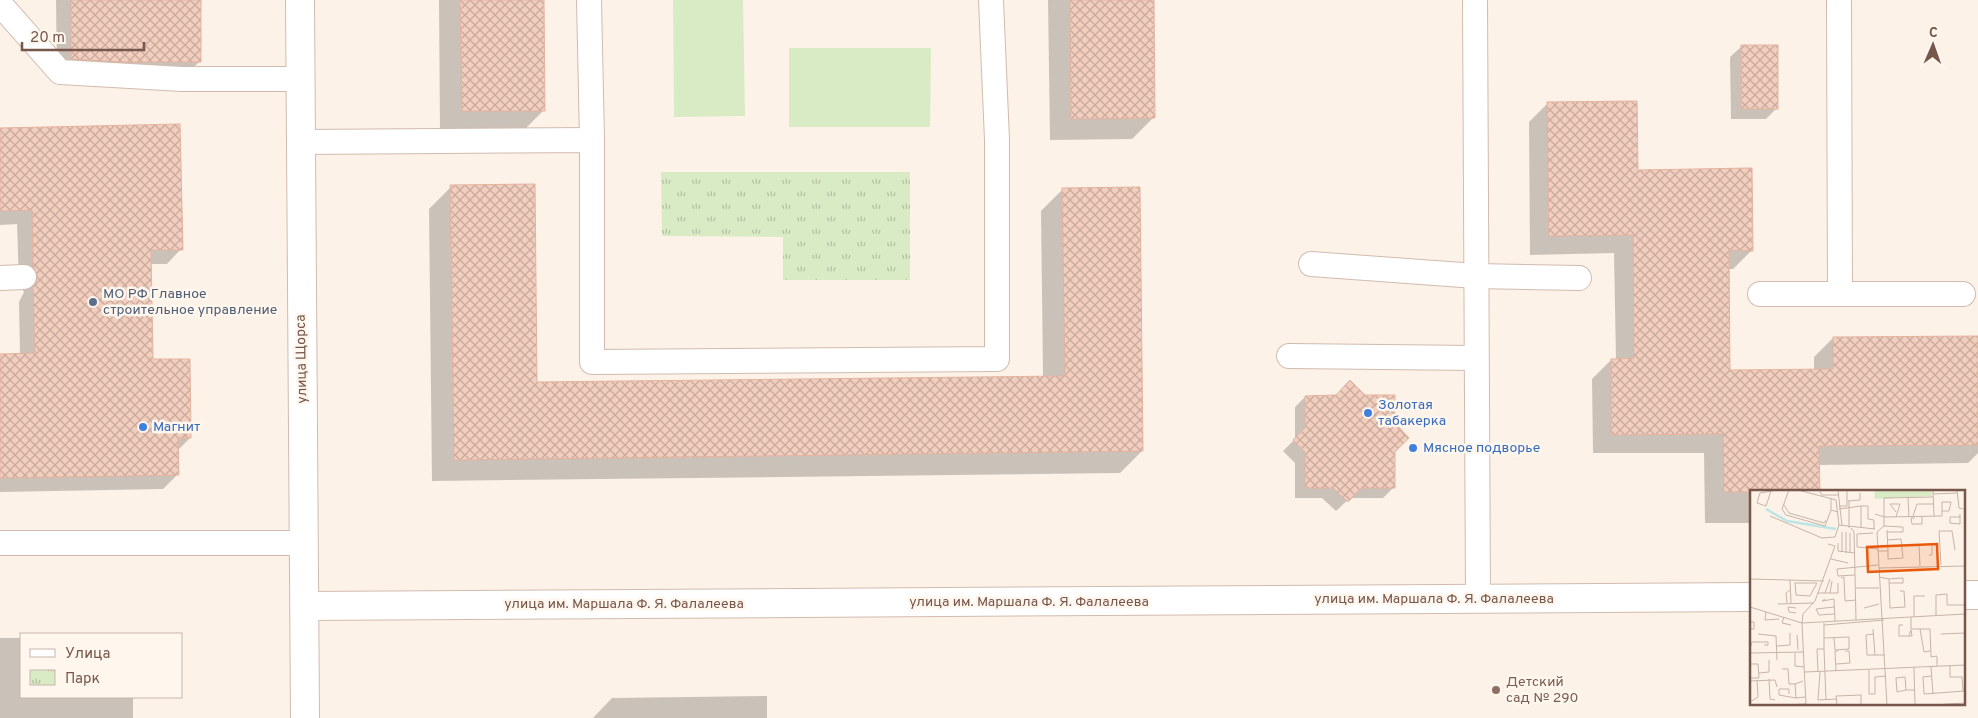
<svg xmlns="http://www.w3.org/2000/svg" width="1978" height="718" viewBox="0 0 1978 718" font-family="Overpass,sans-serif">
  <defs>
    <pattern id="park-tufts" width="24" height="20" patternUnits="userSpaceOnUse" patternTransform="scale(1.25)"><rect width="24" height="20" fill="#d8ebc5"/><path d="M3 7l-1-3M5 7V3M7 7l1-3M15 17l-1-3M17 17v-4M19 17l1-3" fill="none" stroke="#b4c1a2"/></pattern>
    <pattern id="building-cross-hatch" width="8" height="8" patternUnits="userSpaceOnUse" patternTransform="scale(1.25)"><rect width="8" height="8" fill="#f2cebe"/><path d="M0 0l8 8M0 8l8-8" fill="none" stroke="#c9aa9c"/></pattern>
  </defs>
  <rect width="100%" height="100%" fill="#fdf2e7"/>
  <g fill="#d8ebc5">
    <polygon points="673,0 743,0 745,116 674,117"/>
    <polygon points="789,48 931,48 930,127 789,127"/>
  </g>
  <polygon fill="url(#park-tufts)" points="661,172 910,172 910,280 783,280 783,237 662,236"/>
  <g fill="#0003">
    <polygon points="56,0 200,0 200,61 185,76 57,73"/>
    <polygon points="439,0 543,0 544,110 522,132 440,132"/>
    <polygon points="1048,0 1153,0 1154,117 1132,139 1050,140"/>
    <polygon points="1741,47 1777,108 1766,119 1731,119 1730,57"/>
    <polygon points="1548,103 1637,171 1752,250 1733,269 1728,269 1729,372 1814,371 1814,357 1833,338 1978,337 1978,453 1968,463 1818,465 1752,492 1752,523 1705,523 1704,453 1593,453 1592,379 1611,360 1616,360 1614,253 1530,255 1529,122"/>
    <polygon points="0,129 181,249 167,264 150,264 152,360 190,438 177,451 178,474 163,489 0,492 0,355 20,355 19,302 24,292 19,282 17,224 0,225"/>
    <polygon points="451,187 536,384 1043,377 1041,211 1063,189 1142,451 1120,473 432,481 429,209"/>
    <polygon points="1305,397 1394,452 1394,487 1383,498 1350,498 1336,511 1322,498 1295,498 1295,463 1283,451 1295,439 1295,407"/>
    <polygon points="0,638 21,638 21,697 133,697 133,718 0,718"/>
    <polygon points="767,696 767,718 593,718 612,698"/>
  </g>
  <g fill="url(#building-cross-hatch)" stroke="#e5b39f">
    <polygon points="71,0 201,0 201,62 124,62 71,59"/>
    <polygon points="460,0 544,0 545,111 462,111"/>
    <polygon points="1070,0 1154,0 1155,118 1071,119"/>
    <rect x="1741" y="45" width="37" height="64"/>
    <polygon points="1637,101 1638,170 1752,168 1753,251 1729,250 1730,370 1833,369 1833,337 1978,336 1978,445 1819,446 1820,492 1724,492 1723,434 1611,435 1611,359 1634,358 1633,235 1549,236 1547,102"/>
    <polygon points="180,124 183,250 151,250 153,359 190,359 191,438 178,438 179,475 0,478 0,354 35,353 33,287 38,277 33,267 32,210 0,211 0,128"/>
    <polygon points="535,184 537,382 1065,376 1062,188 1140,187 1143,451 454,460 450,185"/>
    <polygon points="1350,380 1365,395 1395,395 1395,423 1409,438 1395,452 1395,488 1361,488 1348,502 1333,488 1305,488 1305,452 1293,440 1305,428 1305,396 1336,395"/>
  </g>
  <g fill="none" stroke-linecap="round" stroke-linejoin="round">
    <defs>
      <g id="lane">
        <polyline points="589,0 592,140"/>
        <polyline points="1475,0 1478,598"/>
        <polyline points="0,4 60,72 182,79 300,79"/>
        <polyline points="300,142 592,140 592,362 997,359 997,140 991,0"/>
        <polyline points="1311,264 1476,276 1579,278"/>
        <polyline points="0,278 24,277"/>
        <polyline points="1760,294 1840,294 1839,0"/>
        <polyline points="1840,294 1963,294"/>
        <polyline points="1289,356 1476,358"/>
        <polyline points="0,543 305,543"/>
      </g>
      <g id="street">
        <polyline points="300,0 305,718"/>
        <polyline points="1964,595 1978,595"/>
        <polyline points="305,606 1752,597"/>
      </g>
    </defs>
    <use href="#lane" stroke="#d1bbaf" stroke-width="26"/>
    <use href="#street" stroke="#d1bbaf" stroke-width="30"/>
    <use href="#lane" stroke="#fff" stroke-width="24"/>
    <use href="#street" stroke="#fff" stroke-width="28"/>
  </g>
  <circle fill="#5c6f8a" stroke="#fff6ed" stroke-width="2" cx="93" cy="302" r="5"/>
  <g fill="#3f7fe0" stroke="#fff6ed" stroke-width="2">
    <circle cx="1368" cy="413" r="5"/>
    <circle cx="143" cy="427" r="5"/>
    <circle cx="1413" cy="448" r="5"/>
  </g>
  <circle fill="#8d6e63" stroke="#fff6ed" stroke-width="2" cx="1496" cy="690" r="5"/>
  <g text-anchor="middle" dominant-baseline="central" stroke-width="5" stroke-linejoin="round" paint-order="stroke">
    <g font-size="14" fill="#4e5e75" stroke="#fff6ed" text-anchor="start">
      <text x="103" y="294">МО РФ Главное<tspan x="103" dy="16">строительное управление</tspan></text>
    </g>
    <g font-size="14" fill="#77564b" stroke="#fff6ed">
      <text transform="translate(302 359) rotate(-91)">улица Щорса</text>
      <text x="1434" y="599">улица им. Маршала Ф. Я. Фалалеева</text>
      <text x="1029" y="602">улица им. Маршала Ф. Я. Фалалеева</text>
      <text x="624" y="604">улица им. Маршала Ф. Я. Фалалеева</text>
    </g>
    <g font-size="14" fill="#366cbe" stroke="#fff6ed" text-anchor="start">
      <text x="1378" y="405">Золотая<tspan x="1378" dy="16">табакерка</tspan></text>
      <text x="153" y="427">Магнит</text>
      <text x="1423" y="448">Мясное подворье</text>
    </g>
    <g font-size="14" fill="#785e54" stroke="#fff6ed" text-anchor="start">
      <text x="1506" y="682">Детский<tspan x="1506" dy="16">сад № 290</tspan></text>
    </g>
  </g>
  <g transform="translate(1750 490)">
    <rect width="215" height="215" fill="#fdf2e7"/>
    <path d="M 124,0 L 182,0 L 182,6 L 125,9 Z" fill="#d8ebc5"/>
    <path fill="none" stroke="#bbe5e7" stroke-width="2.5" d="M 16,19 L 37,31 L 86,39"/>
    <path fill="none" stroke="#c7b4a9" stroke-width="1" d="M 39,0 L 32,19 L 36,25 L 75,36 L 81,20M 69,0 L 72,5 L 88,5M 88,0 L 92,36M 183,0 L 184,26M 207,0 L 209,18 L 213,19M 21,1 L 16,16 L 7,13 L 10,3 L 21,1 L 25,0M 183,4 L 207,3M 158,7 L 159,27M 81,9 L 81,20 L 88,22M 98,11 L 110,10 L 110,3M 34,15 L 39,23 L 74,33 L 76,30M 89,16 L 97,16 L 97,0M 89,19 L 111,16M 146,22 L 140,14 L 150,14 L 146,27M 125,24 L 134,27 L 192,26 L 192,12 L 201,12 L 199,21 L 192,21M 210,24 L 210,34 L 200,33 L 200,27 L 210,27M 20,26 L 72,48 L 85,47 L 89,35 L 86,10 L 48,0M 163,26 L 167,14 L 184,14M 165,28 L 161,28 L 162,34 L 172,34 L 172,26M 89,35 L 125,39M 134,36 L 153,37 L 153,42 L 137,42M 99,38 L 99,11M 101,38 L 104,42 L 106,130M 111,38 L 111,16 L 118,16 L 118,29 L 124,30 L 124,39M 137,40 L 138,61M 92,42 L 92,62M 96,42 L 96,63M 127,42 L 137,215M 127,42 L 134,36 L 134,8 L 183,7M 100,43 L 100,63M 123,43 L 107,44 L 107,57 L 128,59M 88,53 L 88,61 L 105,63M 128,61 L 138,61 L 138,69 L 153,68 L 151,49 L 137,50M 81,69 L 98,73M 191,75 L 189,41 L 202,41 L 205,60M 170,76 L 169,55 L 182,54 L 182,65 L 179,65M 129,78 L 215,76M 105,85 L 88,86 L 87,79 L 128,75M 129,87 L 139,89 L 140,118 L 155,117 L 154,101 L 150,101M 91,88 L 94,87 L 95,111 L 106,110M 0,89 L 74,91M 139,89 L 153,88 L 153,93 L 139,93M 40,90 L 41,113M 45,93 L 67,93 L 60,106 L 46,105 ZM 106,98 L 129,98M 68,103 L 75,103 L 80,89M 75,103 L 80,103 L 82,91M 80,103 L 88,103 L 88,93M 75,109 L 72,111 L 84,109 L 85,131M 37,113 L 36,103 L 40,100M 28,114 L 64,113M 0,117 L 52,133 L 215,124M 84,117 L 66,119 L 69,125 L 84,124M 46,118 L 38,117 L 39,122 L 46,123M 114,118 L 129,114M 16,122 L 15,130 L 29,129M 186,126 L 186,105 L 197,104 L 197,115 L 215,115M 34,127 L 32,133 L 41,135M 161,127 L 161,139 L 180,139 L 181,167 L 187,166 L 187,176M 164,127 L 164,106 L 175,106M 0,132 L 4,132 L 4,139 L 0,139M 52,133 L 53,124 L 65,111 L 85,56 L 78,54M 52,133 L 56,215M 74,135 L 134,130M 153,135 L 149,135 L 149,146 L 162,146 L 161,140 L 159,146M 123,139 L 125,165M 170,139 L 174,162 L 180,161M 8,144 L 26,146 L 27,170M 124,144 L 116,145 L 117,165 L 135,165M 191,144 L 215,143M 47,145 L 48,160M 74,148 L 99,147 L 99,159 L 85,160 L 84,148M 27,156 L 40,155 L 40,143M 0,158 L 2,152 L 18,152 L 18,155 L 14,155M 74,159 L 76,210M 0,163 L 54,162M 45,163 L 45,176 L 54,177M 0,174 L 8,174 L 9,188 L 0,188M 86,174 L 100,173 L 99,161 L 95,161M 200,176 L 200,187 L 212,187 L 213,201M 181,177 L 183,204M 164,178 L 165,215M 32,179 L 38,179 L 39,194 L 45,194M 119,180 L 119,204 L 125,204 L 125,187 L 136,186M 86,181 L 85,161 L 88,161M 55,182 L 215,175M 68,182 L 67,159 L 74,159 L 74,133M 70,182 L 68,210 L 86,209M 9,183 L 19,182 L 19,170M 182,186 L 173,187 L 174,204 L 215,201M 19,189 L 20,209 L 25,210M 0,191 L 25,190 L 27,197M 53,191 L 45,194 L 46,208 L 55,207M 156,200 L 147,202 L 146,188 L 155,187 L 156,200 L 164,200M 39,204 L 39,199 L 29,199 L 29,205 L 46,208M 0,212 L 8,207 L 7,190M 37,215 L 56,214M 87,215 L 86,206 L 111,205 L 111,215M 182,215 L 215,213"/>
    <path fill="#e8590c" fill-opacity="0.15" stroke="#e8590c" stroke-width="2.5" d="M 187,54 L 188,79 L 118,82 L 117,57 Z"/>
    <rect width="215" height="215" fill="none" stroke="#77564b" stroke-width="2.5"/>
  </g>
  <rect x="20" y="633" width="162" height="65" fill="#fff6ed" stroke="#c9b6ac"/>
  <rect x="30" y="649" width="25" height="8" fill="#ffffff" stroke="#c9b6ac"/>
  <text x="65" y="658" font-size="15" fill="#77564b">Улица</text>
  <rect x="30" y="670" width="25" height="15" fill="url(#park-tufts)" stroke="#c9b6ac"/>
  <text x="65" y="683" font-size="15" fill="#77564b">Парк</text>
  <g transform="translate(1933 45) rotate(2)" stroke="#fff6ed" stroke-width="4" paint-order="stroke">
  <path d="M0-4L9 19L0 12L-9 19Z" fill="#77564b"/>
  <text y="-8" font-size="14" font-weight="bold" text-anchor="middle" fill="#77564b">С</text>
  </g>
  <path d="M22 42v8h122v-8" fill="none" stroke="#77564b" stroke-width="2.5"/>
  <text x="30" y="42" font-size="15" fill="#77564b" stroke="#fff6ed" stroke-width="4" paint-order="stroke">20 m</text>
</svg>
